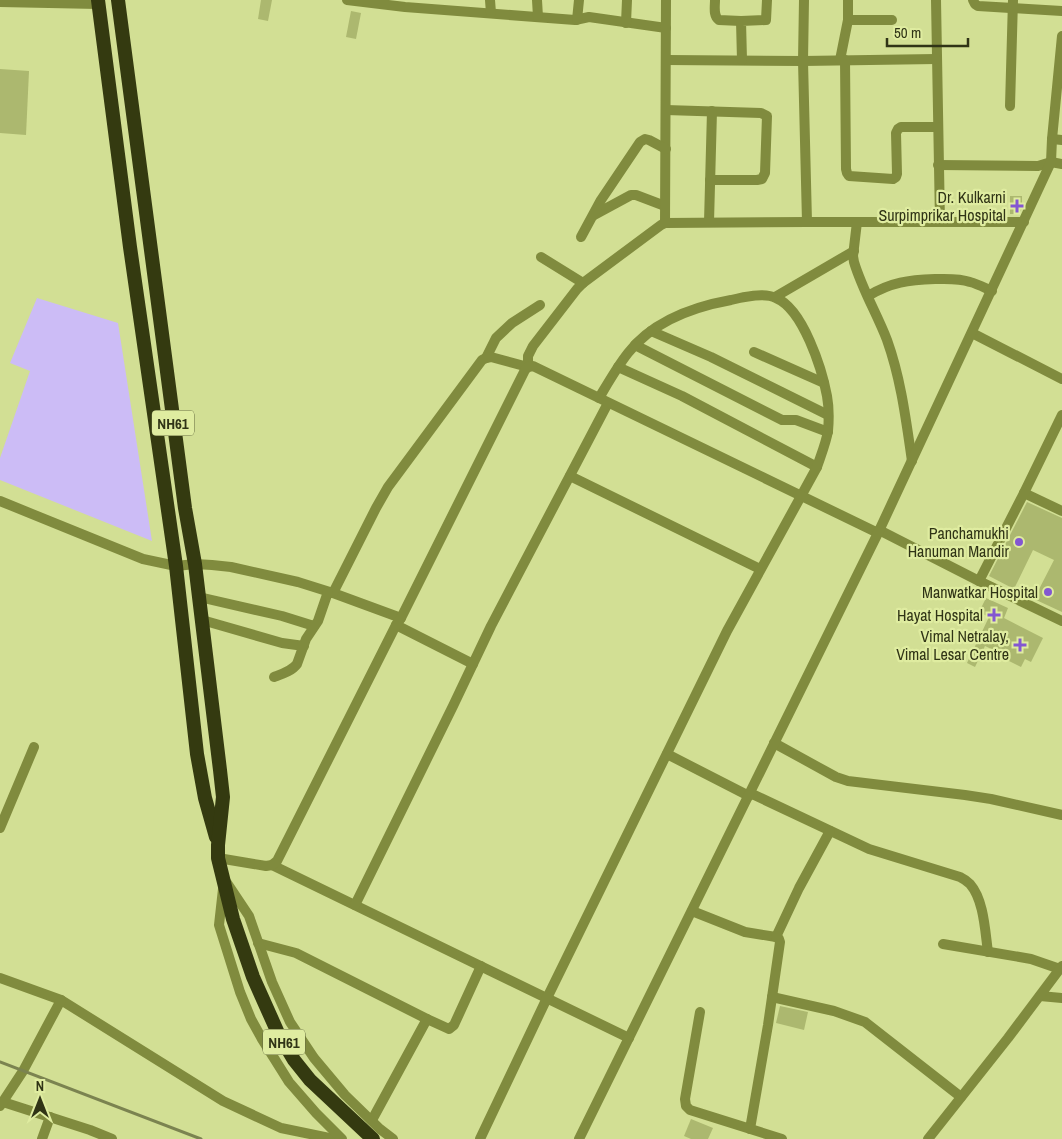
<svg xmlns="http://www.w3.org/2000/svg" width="1062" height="1139" viewBox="0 0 1062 1139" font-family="'Archivo Narrow',sans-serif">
  <rect width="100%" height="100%" fill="#d2df94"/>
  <polygon fill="#ccbcf6" points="37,298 118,323 152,541 0,480 0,458 30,371 10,363"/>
  <g fill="#acb86f">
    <polygon points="261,0 272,0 268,21 258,19"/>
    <polygon points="351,11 361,13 356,39 346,37"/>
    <polygon points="0,69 29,71 26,135 0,133"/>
    <polygon points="1010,196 1022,196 1022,208 1019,214 1010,214"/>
    <polygon points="1027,502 1062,518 1062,612 1034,599 1054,560 1033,550 1014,589 989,576"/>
    <polygon points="986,598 1008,608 1004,618 1043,638 1031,662 1025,659 1021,667 999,656 1000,653 985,646 975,667 967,663 989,617 979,612"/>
    <polygon points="780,1006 808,1012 804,1030 776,1023"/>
    <polygon points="691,1119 713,1128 708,1139 691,1139 684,1136"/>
  </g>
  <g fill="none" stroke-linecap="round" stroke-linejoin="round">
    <g stroke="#808b3e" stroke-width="10">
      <polyline points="347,0 405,7 575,20 589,17 666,28"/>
      <polyline points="490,0 491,13"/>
      <polyline points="537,0 538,17"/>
      <path d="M 715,0 C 715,7 713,16 719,20 L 741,21"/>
      <polyline points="804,0 803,61 807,222"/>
      <polyline points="936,0 940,222"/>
      <polyline points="973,0 975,4 978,6 1062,11"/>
      <polyline points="0,2 98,4"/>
      <polyline points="577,20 579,0"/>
      <polyline points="848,20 892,20"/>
      <polyline points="626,23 627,0"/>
      <polyline points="667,60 803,61 936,59"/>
      <polyline points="742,60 741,21 766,20 767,0"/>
      <polyline points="840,60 848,20 848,0"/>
      <polyline points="845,60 846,169 847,173 849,176 893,179 896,177 897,174 896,133 898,129 901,127 938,127"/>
      <polyline points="1010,106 1013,0"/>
      <polyline points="666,110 761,113 767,116 765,173 762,179 757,180 710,180"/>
      <polyline points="1052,139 1062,140"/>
      <polyline points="938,165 1038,166 1051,162 1062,164"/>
      <polyline points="594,215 631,195 636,195 665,206"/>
      <polyline points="709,222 712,111"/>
      <path d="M 857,222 L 853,256 L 854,262 C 862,289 877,314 887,340 C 901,379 906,420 912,461"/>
      <polyline points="665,223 666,0"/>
      <polyline points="581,237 601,200 640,142 645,139 649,140 666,149"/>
      <polyline points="541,257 583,283"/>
      <path d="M 868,296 C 891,282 909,280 935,279 C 947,279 959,278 970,282 C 978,284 985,288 992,291"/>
      <polyline points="775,297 854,251"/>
      <polyline points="651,331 711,357 828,415"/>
      <polyline points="972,333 1062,379"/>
      <polyline points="635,345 782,420 796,420 828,432"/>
      <polyline points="754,352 824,383"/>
      <polyline points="486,358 496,338 512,323 540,305"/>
      <polyline points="618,367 682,396 817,467"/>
      <polyline points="570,476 760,569"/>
      <polyline points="1024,493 1062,511"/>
      <polyline points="0,501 143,559 176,566 195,564 212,565 231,567 298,582 333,593 401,618"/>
      <polyline points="979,581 1024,493 1062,415"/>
      <polyline points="333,593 376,508 388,487 482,360 486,358 491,357 528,367 528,356 533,346 577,289 583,283 661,225 665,223 807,222 1024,222"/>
      <polyline points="199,597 282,616 314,626"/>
      <polyline points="202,620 282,643 304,646"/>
      <polyline points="396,625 473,664"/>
      <path d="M 274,677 C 282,674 292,671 297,664 L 306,639 L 318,621 L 328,592"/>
      <polyline points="774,743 836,777 848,781 965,795 991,799 1062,815"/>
      <polyline points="667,754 749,796"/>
      <path d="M 750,793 L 869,849 L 960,877 C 964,879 967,881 970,884 C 984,900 985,931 988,952"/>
      <polyline points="0,828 34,747"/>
      <polyline points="272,865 629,1038"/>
      <polyline points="355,905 453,706 491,626 608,403"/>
      <polyline points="692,911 745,932 776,937 779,939 780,942 768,1025 750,1129"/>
      <polyline points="776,937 799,888 830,831"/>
      <polyline points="258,943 296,953 427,1019 449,1029 454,1025 481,966"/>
      <polyline points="943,944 1031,959 1060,969"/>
      <polyline points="0,978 61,1000 223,1101 281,1128 334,1139"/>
      <polyline points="1040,996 1062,998"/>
      <polyline points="772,997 834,1011 865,1022 961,1097"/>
      <polyline points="700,1012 685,1099 686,1106 690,1110 782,1139"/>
      <polyline points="3,1102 90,1130 112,1139"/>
      <polyline points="0,1106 23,1071 61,1000"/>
      <polyline points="372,1120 427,1019"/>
      <polyline points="42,1139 50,1117"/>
      <path d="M 480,1139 L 547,998 L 727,631 L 817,467 C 821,455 826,443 828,431 C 829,420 829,407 827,396 C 822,369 803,309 776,298 C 764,292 743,297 731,300 C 692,307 653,321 628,353 C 617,367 608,383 599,398"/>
      <polyline points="928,1139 1008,1038 1062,966"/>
    </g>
    <g stroke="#808b3e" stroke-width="10">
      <polyline points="879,530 979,581 1062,621"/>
      <polyline points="218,858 266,866 272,865 277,861 396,625 401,618 525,370 528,367 533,366 878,533"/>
      <polyline points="227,883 249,916 272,982 290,1022 314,1058 345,1095 380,1129 393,1139"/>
      <polyline points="223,889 219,925 240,992 251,1019 262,1039 289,1082 316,1113 342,1139"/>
      <polyline points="579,1139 878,533 1051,162 1052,139 1062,36"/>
    </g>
    <g stroke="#343a10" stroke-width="14">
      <polyline points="98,0 130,247 176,566 197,754 205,798 216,837"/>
      <polyline points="118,0 185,508 195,564 220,770 223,797 218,845 218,858 233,919 253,977 278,1033 294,1060 310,1080 373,1139"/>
    </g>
    <polyline stroke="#7b8350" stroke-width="3" points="0,1062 201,1139"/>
  </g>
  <g fill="#8357d1" stroke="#dfeca0" stroke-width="2">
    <path d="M1014.5 198.5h5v5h5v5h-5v5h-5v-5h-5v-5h5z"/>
    <circle cx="1019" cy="542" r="5"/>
    <circle cx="1048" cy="592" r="5"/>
    <path d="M991.5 607.5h5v5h5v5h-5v5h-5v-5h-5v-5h5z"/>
    <path d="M1017.5 637.5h5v5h5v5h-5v5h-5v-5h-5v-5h5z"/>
  </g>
  <g text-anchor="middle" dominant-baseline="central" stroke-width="4.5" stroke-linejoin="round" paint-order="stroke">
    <g fill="#dfeca0" stroke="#646b3f" stroke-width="1">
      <rect x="152" y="410.5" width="42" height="25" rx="4"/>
      <rect x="263" y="1029.5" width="42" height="25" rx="4"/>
    </g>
    <g font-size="15" font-weight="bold" fill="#303416">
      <text x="173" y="423">NH61</text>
      <text x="284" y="1042">NH61</text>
    </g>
    <g font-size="16" fill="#303416" stroke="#dfeca0" text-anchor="end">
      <text x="1006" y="197">Dr. Kulkarni<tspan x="1006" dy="18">Surpimprikar Hospital</tspan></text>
      <text x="1009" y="533">Panchamukhi<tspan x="1009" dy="18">Hanuman Mandir</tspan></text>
      <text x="1038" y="592">Manwatkar Hospital</text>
      <text x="983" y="615">Hayat Hospital</text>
      <text x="1009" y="636">Vimal Netralay,<tspan x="1009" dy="18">Vimal Lesar Centre</tspan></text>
    </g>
  </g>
  <g transform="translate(40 1099)" stroke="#dfeca0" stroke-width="4" paint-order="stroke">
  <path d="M0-4L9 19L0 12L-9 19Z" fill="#303416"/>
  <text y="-8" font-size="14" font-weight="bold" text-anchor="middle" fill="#303416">N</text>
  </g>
  <path d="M887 38v8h81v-8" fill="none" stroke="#303416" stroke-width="2.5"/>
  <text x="894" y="38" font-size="15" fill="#303416" stroke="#dfeca0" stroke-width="4" paint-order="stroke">50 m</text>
</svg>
